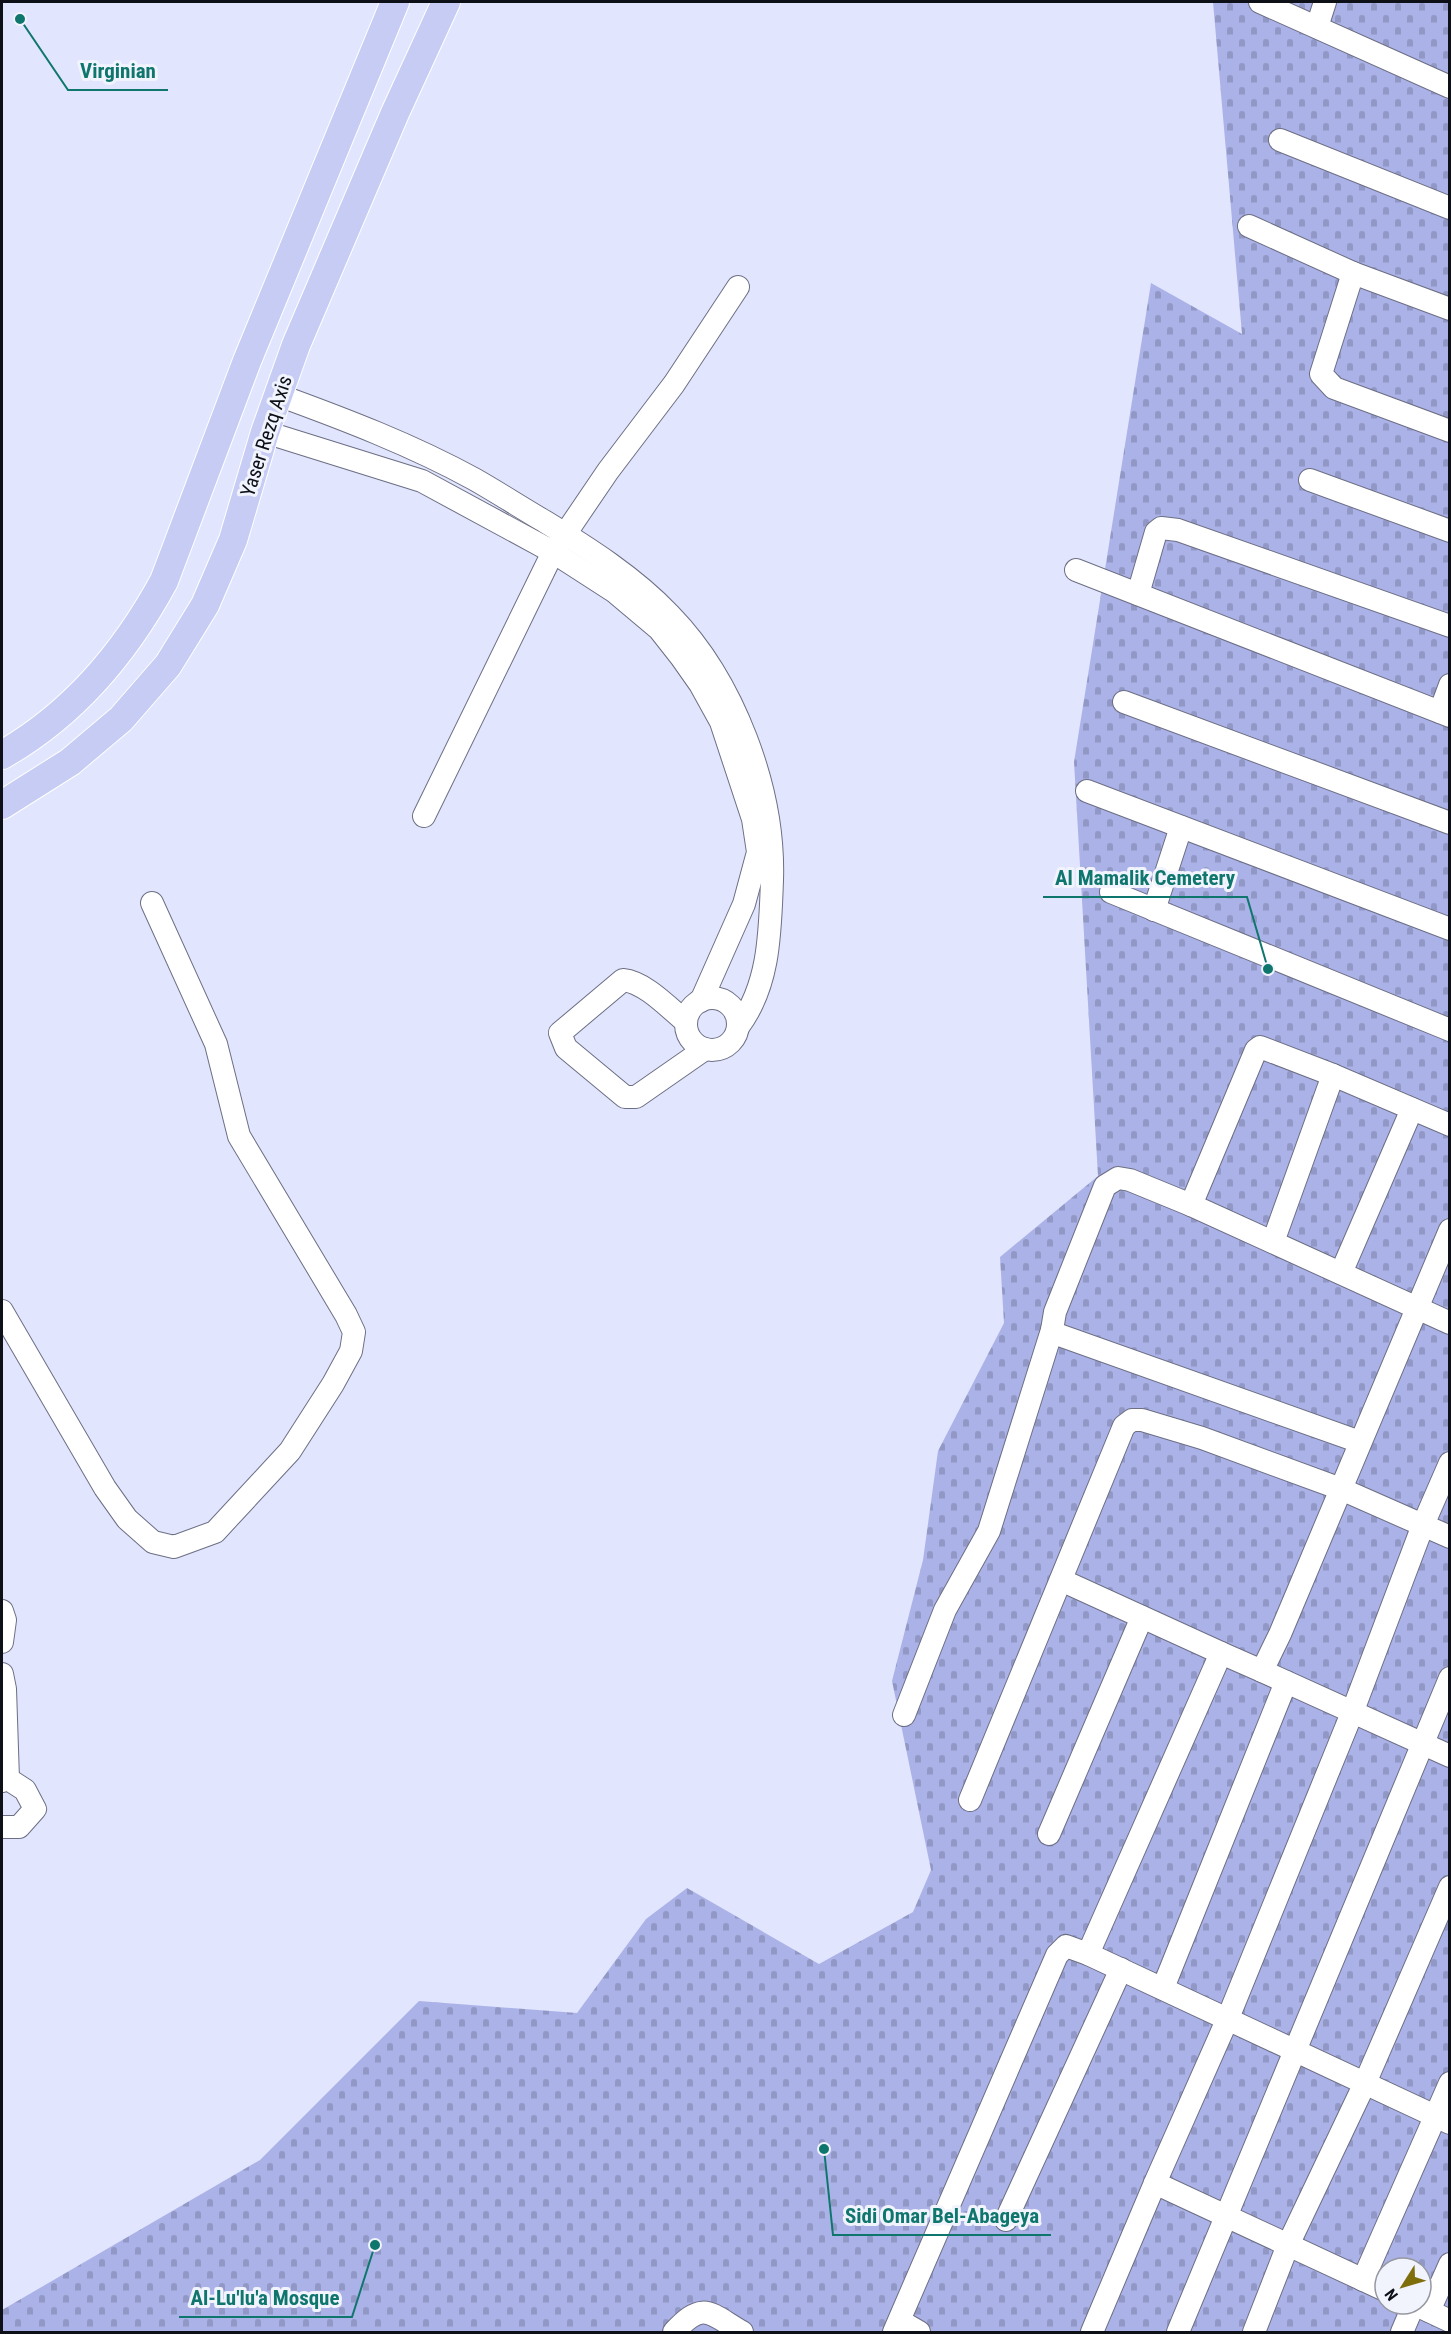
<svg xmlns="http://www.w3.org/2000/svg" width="1451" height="2334" viewBox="0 0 1451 2334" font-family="'Roboto Condensed',sans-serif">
  <defs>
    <pattern id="cemetery-stones" width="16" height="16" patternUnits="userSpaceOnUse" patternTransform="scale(1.5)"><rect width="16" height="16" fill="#abb2e7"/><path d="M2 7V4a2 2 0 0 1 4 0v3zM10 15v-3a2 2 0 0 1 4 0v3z" fill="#9298c5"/></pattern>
  </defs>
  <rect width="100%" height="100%" fill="#e1e5fd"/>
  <path fill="url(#cemetery-stones)" fill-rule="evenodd" d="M 1213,2 L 1449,2 L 1449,2332 L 2,2332 L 2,2310 L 260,2160 L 419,2001 L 577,2013 L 646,1919 L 687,1888 L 819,1964 L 913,1912 L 931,1870 L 892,1681 L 923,1560 L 938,1451 L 1004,1323 L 1000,1257 L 1098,1176 L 1074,762 L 1151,283 L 1242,334 ZM 1385,2268 L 1421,2268 L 1421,2304 L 1385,2304 Z"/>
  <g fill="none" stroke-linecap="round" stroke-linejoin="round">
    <defs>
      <g id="minor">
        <polyline points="1260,2 1450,87"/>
        <polyline points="1317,27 1325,2"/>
        <polyline points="1280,140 1450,208"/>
        <polyline points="1249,226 1353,273 1450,309"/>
        <polyline points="1353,273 1321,374 1334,388 1450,431"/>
        <path d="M 278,395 C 344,419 412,445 474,479 C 497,492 520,507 544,521 C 588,548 634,577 670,615 C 734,681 775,790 772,880 C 770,931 770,985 738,1027"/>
        <polyline points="265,432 422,481 553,552 615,592 659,629 681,657 700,684 721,722 753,819 758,852 744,904 701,1001"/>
        <polyline points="1310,480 1450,531"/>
        <polyline points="1076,570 1450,716"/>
        <polyline points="1138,594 1156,532 1161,528 1178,530 1450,626"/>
        <polyline points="1124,702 1450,823"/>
        <polyline points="1440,712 1450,685"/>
        <polyline points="1087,791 1450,929"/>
        <polyline points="424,816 553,552 608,471 674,384 738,287"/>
        <polyline points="1111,892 1450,1030"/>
        <polyline points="1154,910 1181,827"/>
        <circle cx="712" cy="1024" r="26"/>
        <path d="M 686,1022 C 669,1008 645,982 623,980 L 560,1033 L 566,1048 L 625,1097 L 636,1097 L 705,1049"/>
        <polyline points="1191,1205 1256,1050 1260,1047 1333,1075"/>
        <polyline points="1450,1230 1280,1634 1262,1671 1450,1756"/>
        <polyline points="1273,1242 1333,1075 1450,1125"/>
        <polyline points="1341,1273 1412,1109"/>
        <polyline points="2,1311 105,1488 127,1519 153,1542 174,1547 215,1532 290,1451 333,1384 351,1351 354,1332 346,1315 239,1136 216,1044 152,903"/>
        <polyline points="1360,1442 1059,1335 1052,1330 1055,1312 1105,1186 1118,1178 1130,1180 1191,1205 1450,1323"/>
        <polyline points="1061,1580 1221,1653"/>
        <polyline points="2,1611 5,1620 2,1642"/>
        <polyline points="2,1674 5,1689 8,1779"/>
        <polyline points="904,1715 945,1610 989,1531 1052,1330"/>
        <polyline points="2,1781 8,1779 25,1790 35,1809 19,1827 2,1827"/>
        <polyline points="970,1800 1124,1426 1132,1420 1142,1420 1202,1438 1341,1489 1450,1537"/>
        <polyline points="1049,1834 1142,1617"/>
        <polyline points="1088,1954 1221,1653 1262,1671"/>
        <polyline points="1163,1988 1286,1682"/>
        <polyline points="1006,2220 1121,1969"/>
        <polyline points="1363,2280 1450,2083"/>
        <polyline points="1385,2290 1155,2183 1228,2018 1352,1713 1423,1525 1450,1463"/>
        <polyline points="1414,2304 1450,2321"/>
        <polyline points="1429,2311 1450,2264"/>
        <polyline points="900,2321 919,2332"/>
        <path d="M 674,2332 C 704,2300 709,2313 742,2332"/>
        <polyline points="894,2332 1057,1955 1066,1946 1088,1954 1450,2123"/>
        <polyline points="1092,2332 1155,2183"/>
        <polyline points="1178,2332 1450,1678"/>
        <polyline points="1254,2332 1288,2245 1365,2083 1450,1887"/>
        <polyline points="1402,2332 1414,2304"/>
      </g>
      <g id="major">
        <path d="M 2,755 C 74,714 125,653 164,581 L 247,361 L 395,2"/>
        <polyline points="2,805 70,762 121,719 168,665 205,605 233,540 265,432 296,345 395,113 446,2"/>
      </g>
    </defs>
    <use href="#minor" stroke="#6c6f84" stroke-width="24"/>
    <use href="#major" stroke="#fff" stroke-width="30"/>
    <use href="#minor" stroke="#fff" stroke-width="22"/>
    <use href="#major" stroke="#c7ccf5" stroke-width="28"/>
  </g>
  <g text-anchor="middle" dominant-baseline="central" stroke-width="6" stroke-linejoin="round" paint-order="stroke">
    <g font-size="20" fill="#0e1017" stroke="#f1f3fd">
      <text transform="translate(266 436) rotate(-72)">Yaser Rezq Axis</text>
    </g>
  </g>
  <path fill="none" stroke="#0f766e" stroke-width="2" d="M20 19L68 90H168M1268 969L1247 897H1043M824 2149L833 2235H1051M375 2245L352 2317H179"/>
  <g fill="#0f766e" stroke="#f1f3fd" stroke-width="2">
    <circle cx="20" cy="19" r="6"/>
    <circle cx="1268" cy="969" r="6"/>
    <circle cx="824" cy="2149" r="6"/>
    <circle cx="375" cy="2245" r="6"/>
  </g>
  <g font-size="21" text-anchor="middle" font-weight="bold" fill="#0f766e" stroke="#f1f3fd" stroke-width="6" stroke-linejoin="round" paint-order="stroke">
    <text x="118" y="78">Virginian</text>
    <text x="1145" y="885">Al Mamalik Cemetery</text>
    <text x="942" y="2223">Sidi Omar Bel-Abageya</text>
    <text x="265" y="2305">Al-Lu'lu'a Mosque</text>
  </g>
  <rect width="1451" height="2334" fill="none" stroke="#0e1017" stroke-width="6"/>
  <g transform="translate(1403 2286) rotate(233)"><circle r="28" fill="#f1f3fd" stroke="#9698a1" stroke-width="1.5"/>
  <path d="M0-4.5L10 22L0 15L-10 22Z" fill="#7f6e0c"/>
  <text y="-9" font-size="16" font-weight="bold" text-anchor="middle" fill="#0e1017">N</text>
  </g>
</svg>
